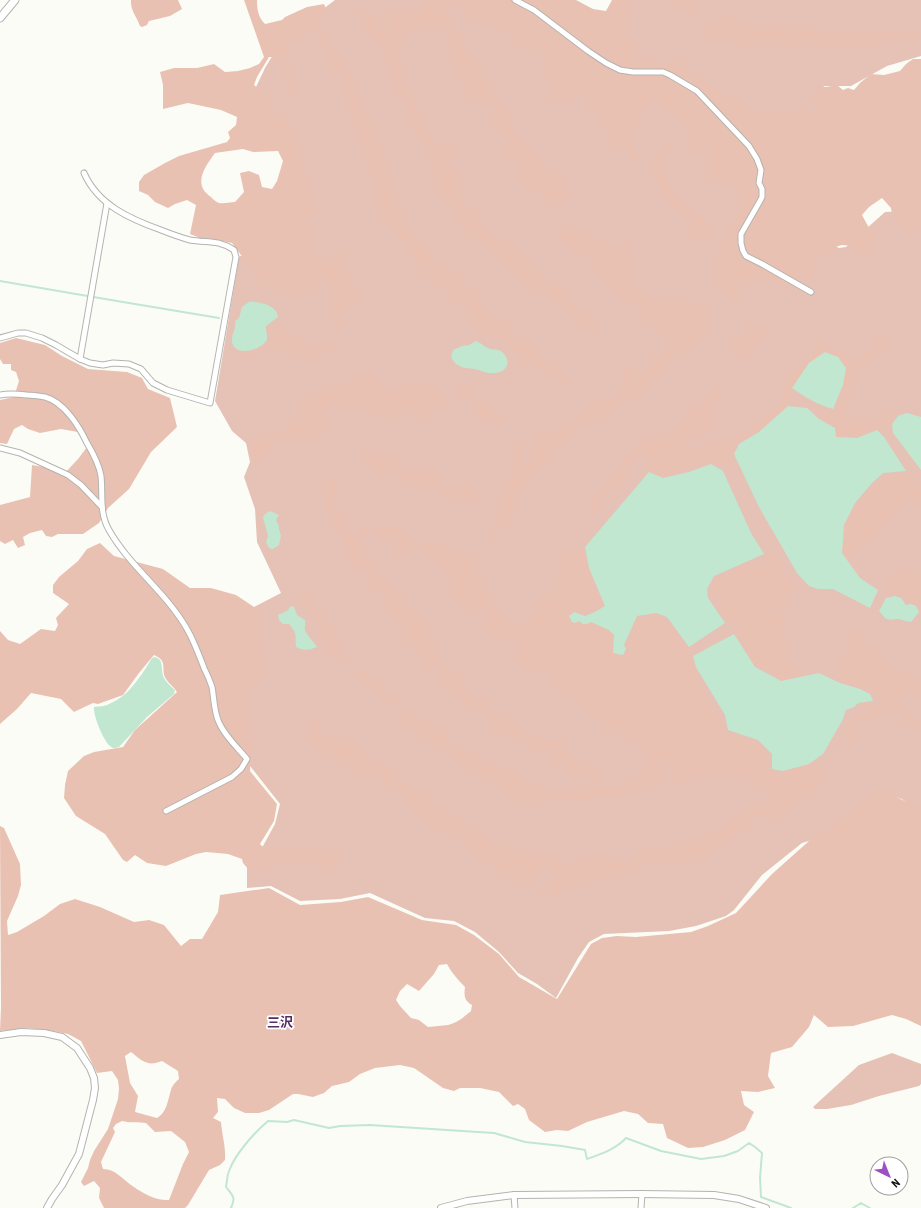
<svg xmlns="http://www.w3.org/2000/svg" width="921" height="1208" viewBox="0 0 921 1208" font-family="'Roboto Condensed','Noto Sans JP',sans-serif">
  <rect width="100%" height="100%" fill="#fcfcf7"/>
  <g fill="#e5c2b5">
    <polygon points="335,0 510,0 600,24 620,0 921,0 921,56 887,66 851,86 824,86 821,90 827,241 839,248 846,247 885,212 908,211 921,199 921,812 902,799 886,795 849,829 802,843 762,875 734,910 726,916 696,926 669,931 604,934 589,942 578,958 556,998 537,984 518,973 499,952 475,932 454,921 425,918 370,893 340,899 300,901 271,886 247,888 247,862 263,846 275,824 280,804 228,738 250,609 281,593 257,542 255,509 244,477 250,462 246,443 232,431 215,401 239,257 300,222 308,206 256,87 265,68 282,40"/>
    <polygon points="892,1053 921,1064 921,1084 919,1086 879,1096 851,1105 827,1109 815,1109 813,1107 859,1065"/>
  </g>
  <g fill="#e9c1b2" fill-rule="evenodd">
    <path d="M 131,0 L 178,0 L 182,9 L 170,16 L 149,21 L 147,25 L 142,27 L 140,26 C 137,17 130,10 131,0 Z"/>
    <path d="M 244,0 L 257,0 C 257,9 258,17 265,24 L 282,20 L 285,17 L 307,7 L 324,4 L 327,11 L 314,30 L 306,34 L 295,37 L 288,43 L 287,50 L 288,59 L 291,65 L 290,70 L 292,74 L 292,81 L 299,91 L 298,94 L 299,102 C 297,99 293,98 291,95 C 284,87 290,75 280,69 C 281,64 280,60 280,55 L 275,57 L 269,57 L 257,77 L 254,85 L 264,93 L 268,101 L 282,117 L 289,119 L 296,136 L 303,173 L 310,184 L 314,198 L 315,209 L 308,220 L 303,221 L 310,229 L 314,241 L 310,254 L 316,259 L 327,264 C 332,257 331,254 339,249 L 342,250 L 344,258 L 344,264 L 347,268 L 351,281 L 356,284 L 363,292 L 363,297 L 354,306 L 342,310 L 342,320 L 343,325 L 337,327 L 332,325 L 329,317 L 331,312 L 331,308 L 334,300 L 329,292 L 330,285 L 327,280 L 320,279 L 315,285 L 314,292 L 303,293 L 300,296 L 293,296 L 267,288 L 256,280 L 252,272 L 251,265 L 244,259 L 232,243 L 212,239 L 200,238 L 190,234 L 196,205 L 187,200 L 175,204 L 168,208 L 155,202 L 148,195 L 139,191 L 139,182 L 144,175 L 165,163 L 179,156 L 227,142 L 230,138 L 228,132 L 236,125 L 237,117 L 221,110 L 188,103 L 163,109 L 163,85 L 160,72 L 174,68 L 197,68 L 214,64 L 225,72 L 238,71 L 250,68 L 259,64 L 264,57 ZM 243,149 L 253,152 L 278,151 L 283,161 L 277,181 L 272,189 L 262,187 L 259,175 L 249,171 L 240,173 L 244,192 L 235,202 C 230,202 223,204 219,203 C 216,202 213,199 211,197 C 192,184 205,167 215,153 Z"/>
    <path d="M 428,0 L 576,0 L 593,9 L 606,11 L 612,0 L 626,0 L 628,5 L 634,9 L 634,11 L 627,14 L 627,30 L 618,34 L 618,37 L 632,38 L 637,47 L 635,60 L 638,60 L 645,57 L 658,58 L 664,66 L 674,59 L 681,59 L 687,72 L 696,74 L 704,84 C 711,85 717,87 722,93 C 736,94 745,103 755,113 L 775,114 L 789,111 L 794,113 L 797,106 L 801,106 L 805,110 L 811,113 L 816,107 L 811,101 L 809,96 L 814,88 L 819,86 L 826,87 L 837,85 L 843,90 L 848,88 L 854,90 L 860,83 L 871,74 L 884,75 L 900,71 L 906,64 L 913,59 L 921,59 L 921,226 C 918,232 915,233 909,233 L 892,215 L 891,208 L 882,198 L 869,207 L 862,215 L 868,226 L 875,233 C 876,240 867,255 862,260 L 857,256 L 852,246 L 842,245 L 835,247 L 829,253 L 820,256 L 812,264 L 815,271 L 811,278 L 798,280 L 782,285 L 773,282 L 757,279 L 752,280 L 742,284 L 739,295 L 731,299 L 725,298 L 721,287 L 715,284 L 717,271 L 716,263 L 727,230 L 734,215 L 741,209 L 741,203 L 736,198 L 736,192 L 727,184 L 716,182 L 714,177 L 710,179 L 707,178 L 709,167 L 708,159 L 709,155 L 707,152 L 702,149 L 689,152 L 670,151 L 665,160 L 665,170 L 672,193 L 681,194 L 683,196 L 683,202 C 694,210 713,226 718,238 L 716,241 L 713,238 L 709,237 L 708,242 L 702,244 L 686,233 L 687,228 L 692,223 L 668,203 L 663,197 L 651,171 L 651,165 L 655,157 L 655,151 L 670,145 C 676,150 682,148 689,145 L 690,137 L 685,131 L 683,123 L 657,103 L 651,103 L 645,106 L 642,115 L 642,122 L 633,131 L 633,144 L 635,147 L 635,151 L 641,156 L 643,161 L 642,162 L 639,158 L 637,158 L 633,160 C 625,155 628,151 623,143 L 617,151 L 608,143 L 607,136 L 603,133 L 601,128 L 601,115 L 586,107 L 584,91 L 577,94 L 576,102 L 569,104 L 564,98 L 551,103 L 552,96 L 554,90 L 552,82 L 543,75 L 544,56 L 538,48 C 528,49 519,50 510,43 L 510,33 L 500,29 L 496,24 L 485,28 L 479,22 L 471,18 L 464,8 L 455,2 L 446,12 L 450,24 L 457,35 L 464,41 L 467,48 L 476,57 L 484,78 L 491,80 C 493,86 494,93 497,99 C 502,110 517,109 512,128 L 518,138 L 535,152 L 543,167 L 551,175 L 558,171 L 564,180 L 571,196 L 552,208 L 545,202 L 542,193 L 530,191 L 516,177 L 518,169 L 516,159 L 512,158 L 508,160 L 501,157 L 504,150 L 508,147 L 507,142 C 502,138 498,135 498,129 L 491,122 L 494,108 L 488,101 L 477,101 L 466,95 L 454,67 L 447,46 L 447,35 L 438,25 L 421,27 L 408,32 L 397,49 L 400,58 L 400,65 L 406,71 L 403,84 L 409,90 L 418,109 L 429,128 L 431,137 L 438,146 L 450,141 L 457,152 L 453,155 L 452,160 L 449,167 L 452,170 L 460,173 C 461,179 459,193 461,197 C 464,202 470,204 473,208 C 482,219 489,233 501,241 C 505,244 512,244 516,245 L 524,259 L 531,265 L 540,276 L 547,282 L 563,286 L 568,294 L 571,305 L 594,317 L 598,330 L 586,332 L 574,321 L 566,309 L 559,306 L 554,300 L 543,293 L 529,288 L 506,270 L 500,261 L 496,253 L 484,248 L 480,238 L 471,239 L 455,219 L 452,211 L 452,202 L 445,203 L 436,189 L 433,175 L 432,164 L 430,152 L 423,142 L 412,130 L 404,118 L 406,110 L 403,100 L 396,94 L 384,57 L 374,37 L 372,39 L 368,39 C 364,34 363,25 366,19 L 357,15 L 357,11 L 361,9 L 373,13 L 376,15 L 377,19 L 381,24 L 387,23 L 392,9 L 404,10 L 419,8 Z"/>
    <polygon points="673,0 693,0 698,9 695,16 691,17 684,7 681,8 676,5"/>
    <path d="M 723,11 L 728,15 L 731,22 L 748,23 L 753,27 L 774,25 L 787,25 L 795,28 L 802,25 L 811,27 L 824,33 L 835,34 L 851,31 L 857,34 L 862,33 L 865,29 C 869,29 871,31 875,31 C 884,32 891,27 900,29 L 902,34 L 908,32 L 914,29 C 920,33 921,35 920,42 L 904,40 L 890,44 L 886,41 L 881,40 C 874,46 870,50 862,45 L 853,48 L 842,49 L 834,48 L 821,50 L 813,48 L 812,44 L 813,39 L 809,37 L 804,45 L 787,46 L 780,44 L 774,45 L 766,42 L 751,47 L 730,44 L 724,39 L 715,38 L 706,41 L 702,40 L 699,31 L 703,25 L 708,23 L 713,25 L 718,23 L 719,21 L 716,15 Z"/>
    <path d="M 322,32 L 330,35 L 332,48 L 340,56 L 345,63 L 344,69 L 355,78 L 353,86 C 362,94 360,94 362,105 C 364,114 369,121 376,126 L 376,136 L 382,145 L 389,170 L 393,195 L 398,206 L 408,219 L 406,228 C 416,234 436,248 431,261 C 430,264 427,266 427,270 C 426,274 427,278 425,282 L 418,275 L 419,267 L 410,258 L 408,251 L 395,230 L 387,222 L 380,216 L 380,207 L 375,197 L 373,179 L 369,173 L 362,152 L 359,138 L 354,133 L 354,117 L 349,109 L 349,98 C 341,88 348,81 334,73 L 332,69 L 326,64 L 328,50 L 317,39 Z"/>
    <path d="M 574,226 C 581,231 588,232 595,235 C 600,238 604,243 607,247 C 617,247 623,242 631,244 C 631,251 632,259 632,266 C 632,268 631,270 631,272 C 633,288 652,300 666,301 L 670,298 L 679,302 L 685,301 L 686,307 L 691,306 L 693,301 L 698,304 L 702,299 L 707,301 L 709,307 L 706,315 L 707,323 L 710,326 L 700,341 L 687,351 L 675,355 L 668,362 L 659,376 L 635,397 L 627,399 L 619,404 L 618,407 C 604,417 593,422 577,427 C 575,432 571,435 568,440 C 555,444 550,452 546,464 L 532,472 L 524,488 L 519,492 L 516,501 L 517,508 L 514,516 L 513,525 L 497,532 L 492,540 L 488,538 L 488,535 L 496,528 C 496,518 499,514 500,506 C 500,503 499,502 500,499 C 502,492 509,489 505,481 L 511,478 L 513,458 L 512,449 L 524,437 L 526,443 L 523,452 L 520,466 L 524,469 L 527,465 L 530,458 L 533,454 L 535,447 L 532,443 L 535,434 C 542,432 549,434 557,433 L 564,424 L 572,424 L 575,422 L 577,418 L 598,401 L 609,400 L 615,398 L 622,387 L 622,377 L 624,371 C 629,368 633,367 638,369 L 637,372 L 632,374 L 633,378 L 637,380 L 648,371 L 650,367 L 652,357 L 661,356 L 668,347 L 669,341 L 662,337 L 654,325 L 646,324 L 639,325 L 635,321 L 641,306 L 638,301 L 631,304 L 620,300 L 617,293 L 611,288 L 608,284 L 593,269 L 593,262 L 564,244 L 559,236 L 565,227 Z"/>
    <path d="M 438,261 L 444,262 L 458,274 L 465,278 L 466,286 L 473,292 L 477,291 L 484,296 L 482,300 L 484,310 L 497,315 L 513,328 L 518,341 L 526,339 L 531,342 L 535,349 L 537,357 L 544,361 L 547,360 L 560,371 L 564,377 L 571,379 L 572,385 L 562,384 L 550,375 L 536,367 L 516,364 L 516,360 L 519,356 C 508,344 494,336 479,333 L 474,325 L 470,321 L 471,315 L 466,310 L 460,308 L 439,288 L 429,282 L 432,270 Z"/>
    <polygon points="762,324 765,328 766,333 761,337 757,346 748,354 747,358 744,361 740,360 736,357 735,350 732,348 729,342 734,340 734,336 741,337 747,335 747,329 750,326 753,327"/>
    <path d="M 276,325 L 281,326 L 286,330 L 287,335 C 291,336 297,337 300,339 C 309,344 309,350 321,346 L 323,340 L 330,340 L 333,345 C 327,358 313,360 301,359 L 298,355 C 287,352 273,345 263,349 L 263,354 L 254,357 L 253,358 L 246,356 L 244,358 L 238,357 L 236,353 L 237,351 C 246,353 263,350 268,341 C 270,337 267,332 268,328 Z"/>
    <path d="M 886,332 L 889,332 L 890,334 L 887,339 L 889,341 L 884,345 L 883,351 L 875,353 L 877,357 C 875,362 874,361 870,362 C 868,363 867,366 865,367 L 862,366 L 860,368 L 856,368 L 854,370 L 857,373 C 857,381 853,386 851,392 C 849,398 850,402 845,407 L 846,415 L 853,419 L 856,417 L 860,417 L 863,422 L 867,418 L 870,418 L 874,424 L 879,424 L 878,417 L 881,411 L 889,411 L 892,417 L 900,418 L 894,425 L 892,423 L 881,431 L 873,430 L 866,433 L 866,437 L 861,439 C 857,437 849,435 844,435 C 837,436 844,437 837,435 C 837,433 837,430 835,428 C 831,420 816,422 817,411 L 824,413 L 830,409 L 844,371 L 845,365 C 841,360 839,359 833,357 L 795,387 L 795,392 L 792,393 L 789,403 L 768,422 L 749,436 L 743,439 L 734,446 L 732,451 L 734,465 C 720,469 719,460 710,461 C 695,463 674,478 659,476 C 654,475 650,471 645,469 L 647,461 L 646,455 L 641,454 L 639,460 C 631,465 623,469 625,480 L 607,493 C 606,500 598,515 589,515 L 588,511 L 590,506 L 589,504 L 591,496 C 597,495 599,494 602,488 L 608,486 L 611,476 L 617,473 L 617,469 L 622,466 L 625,458 L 628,453 L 634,450 L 642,437 C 651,437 658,435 661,427 L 665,426 L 665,431 L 659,438 L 659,442 C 674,438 670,431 677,422 C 679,420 680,420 682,419 C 687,416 689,411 691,406 C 700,404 703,402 706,394 L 710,391 L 716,383 L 720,386 C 719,393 719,399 713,404 L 713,410 L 716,411 L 716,421 L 710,432 C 700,434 693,436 686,445 L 688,448 L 701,447 L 707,443 L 720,440 L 723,444 L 727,443 L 729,439 L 744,433 L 747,427 L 753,422 L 759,421 L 764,417 L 765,413 C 774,410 784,401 783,391 C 782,385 779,382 782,375 L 787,377 L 796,370 L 802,368 L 810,360 L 817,349 L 816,341 L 818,339 C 826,342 829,354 839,350 L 851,361 L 860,354 L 868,353 L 874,346 L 873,339 L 876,338 L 878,335 L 884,334 Z"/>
    <polygon points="16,338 45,345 62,356 88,369 127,372 142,378 148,389 170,398 177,427 151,452 129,489 108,508 99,523 83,534 58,534 52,537 46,536 42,530 30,533 23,537 25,545 18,548 13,540 5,544 0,541 0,505 30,497 32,465 44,467 63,475 78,459 87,447 78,432 61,429 40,433 28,429 22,425 14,429 7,444 0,443 0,400 14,397 19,381 16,372 11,370 11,364 3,364 0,359 0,343"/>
    <path d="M 375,373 L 378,380 L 378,386 C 386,391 395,390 402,385 L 408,386 L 425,382 L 429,388 L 440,390 L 446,400 L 443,406 C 434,409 430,409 425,418 L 415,422 L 409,418 L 407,409 L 401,411 L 393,418 L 385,419 L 382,415 L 374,417 L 368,415 L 371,408 L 366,403 L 359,411 L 346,409 L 341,405 L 336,408 L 331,405 L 326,409 L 327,415 L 330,419 L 327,434 L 323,437 L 317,436 L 309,442 C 303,440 299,437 293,438 C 287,438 283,442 276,442 C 275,444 275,447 273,449 C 271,451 267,452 265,455 C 260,461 265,465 256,469 L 249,445 L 250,440 L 277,432 L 284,429 L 291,420 L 300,417 L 296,412 L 302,399 L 315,394 L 322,389 L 330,386 L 336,385 L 356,376 Z"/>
    <polygon points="466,384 473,386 474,393 471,396 460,400 455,397 455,391"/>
    <path d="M 483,396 L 492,408 L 497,409 L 503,413 C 506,422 504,422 496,427 L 492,425 L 489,420 L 476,417 L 474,408 L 476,399 Z"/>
    <path d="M 373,451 C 381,454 387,456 395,454 C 404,460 404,462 407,472 L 411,472 L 416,468 L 431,469 L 438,473 C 442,499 465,475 476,490 C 478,493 478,498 477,502 L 469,503 L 461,497 L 448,499 L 435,487 L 426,485 L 419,487 L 410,487 L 405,485 C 392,461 384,482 372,471 L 373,465 L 369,461 L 364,462 L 361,458 L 364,453 Z"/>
    <path d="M 896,473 L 900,473 L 912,475 L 916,483 L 921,485 L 921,506 L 918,501 C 912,500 907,501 903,505 C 898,508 895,515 891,519 C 883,528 871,538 867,548 L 864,549 L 859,547 L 856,550 L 855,557 L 850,559 L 845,553 L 841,544 L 842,522 L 845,514 L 854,508 L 865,493 L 866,488 L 871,481 L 876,482 L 881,478 Z"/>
    <path d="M 337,479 L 337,490 L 335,495 L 333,505 L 338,510 L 346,510 L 347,519 L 345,527 L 353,533 L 355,532 L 357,524 L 364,526 L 370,530 L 367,535 L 359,535 L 359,542 L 363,545 L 364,553 L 361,559 L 364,563 L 370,560 L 374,566 L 373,571 C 388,576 388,587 401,594 L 407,609 L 423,619 L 426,628 L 427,637 L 432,639 L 437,647 L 437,657 L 442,660 L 447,669 L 460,675 L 468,690 L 477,699 C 484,694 485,695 492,700 L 486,707 L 492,708 L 499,716 C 505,712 511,715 517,718 L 517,727 L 534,732 L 537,735 L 546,739 L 554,739 L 562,741 L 571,757 L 581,766 L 585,763 L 590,767 L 594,768 L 605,776 L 604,784 L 606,790 L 611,790 L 614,785 C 624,785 633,781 641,774 L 640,768 L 646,762 L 644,754 L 639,746 L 620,734 L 604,727 L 601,720 L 597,716 L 584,709 L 575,702 L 573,697 C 564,694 558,692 554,684 L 556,679 L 549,679 L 551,671 L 549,666 L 543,676 L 514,661 L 515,656 L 518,651 L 514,636 L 510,632 L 505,641 C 500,640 493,638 489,634 C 485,630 483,624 478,621 L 491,614 L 487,608 L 477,612 L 468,610 L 462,605 L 453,596 L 449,578 L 444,571 L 443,565 L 436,562 L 427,562 C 424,553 422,548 413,546 L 397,557 L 391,552 L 391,548 L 399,546 L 399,541 L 390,538 L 381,540 L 374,532 L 383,524 L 393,528 L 396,524 L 401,523 L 404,527 L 404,532 L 410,538 L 431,544 L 441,540 L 458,552 L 469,553 L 475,563 L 478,574 L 491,596 L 493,602 L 497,611 L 511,625 L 531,617 L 536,611 L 536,600 L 552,594 L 559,580 L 563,567 L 559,560 L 557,554 L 576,547 L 586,554 L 597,567 L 596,578 L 592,591 L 597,594 L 603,595 L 606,602 C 594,614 589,613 574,611 L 568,616 L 572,622 L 575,624 L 579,621 L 583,624 L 588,625 L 592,623 L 607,630 L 612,634 L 614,645 L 613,654 L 624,655 L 628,649 L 626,644 L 629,638 L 635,622 L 639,618 L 655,616 L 664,618 L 669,622 L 682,643 L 689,650 L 690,659 L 699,674 L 698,683 L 699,688 L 705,694 L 706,702 L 718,711 L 725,729 L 735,736 L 745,737 L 760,745 L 767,754 L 767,770 L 777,773 L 784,773 L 792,764 L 816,763 L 825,782 L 819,789 L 811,795 L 801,797 L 792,809 L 777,820 C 774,819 772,817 768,816 C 755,814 745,829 738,838 L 730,839 L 725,845 L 715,848 L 707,857 L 698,862 L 684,861 L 682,867 L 676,867 L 673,862 L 659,867 L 651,859 L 643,863 L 635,871 L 617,877 L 607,877 L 586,885 L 578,884 L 557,895 L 544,894 L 536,895 L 535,890 L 545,888 C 549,882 554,878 557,873 L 550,866 L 541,871 L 527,885 L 511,880 L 486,864 L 478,861 L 473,852 L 457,836 L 446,833 L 432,826 L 397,791 L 388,788 L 379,773 L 371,779 L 349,771 L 345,762 L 337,764 L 329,755 L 321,753 L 307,741 L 304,730 L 313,721 L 320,711 L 324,717 L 317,735 L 323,738 L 333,734 L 342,742 L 345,737 L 350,739 L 355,745 L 360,744 L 364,755 L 369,761 C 381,760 386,765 396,773 L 391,776 L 397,780 L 405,780 L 412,789 L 422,791 L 430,795 L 431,803 C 444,809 458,816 466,828 C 475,828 481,830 488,835 L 488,840 L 501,842 L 504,849 L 514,854 L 523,849 L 534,850 L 538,857 L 546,854 C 554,859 559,858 566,866 L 579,861 L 597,850 L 606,856 L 610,862 L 619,860 L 626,862 L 636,856 L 643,848 L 653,849 L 667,845 L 679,844 L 708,834 L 733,817 L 742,814 L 757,803 L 765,801 L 769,795 L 766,788 L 762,787 L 757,788 L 753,785 L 750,779 C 744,777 738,778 733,775 L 729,776 L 720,772 L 716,773 L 714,776 L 708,778 L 705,776 C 698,779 693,779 687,781 C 683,783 681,785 677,785 L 670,780 L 670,776 L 673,773 L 674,767 L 666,759 L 660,766 L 661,774 L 664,780 C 663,785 659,788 654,788 L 646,782 L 642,790 L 627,794 L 621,797 L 602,796 L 577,801 L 572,800 L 564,799 L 555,802 L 548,801 L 534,805 L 514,800 L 499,788 L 492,781 L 464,766 L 459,763 L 456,758 L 452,758 L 450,754 L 449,750 C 444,747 439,748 434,745 C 430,743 428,740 424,738 C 421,736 404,727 402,725 C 400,724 400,721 399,719 L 407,707 L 415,710 L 414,716 L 417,721 L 424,723 L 430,721 L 432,726 L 445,731 L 449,744 L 455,747 L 470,749 L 477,757 L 484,761 L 489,761 L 493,765 L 501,767 L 510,765 C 517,771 522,779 529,784 C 537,783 542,784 547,791 L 567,790 L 575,786 L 587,785 L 586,793 L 591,792 L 595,783 L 591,777 L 587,774 L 579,775 L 575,780 L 570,776 L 566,770 L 569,763 L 565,760 L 562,766 L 555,767 L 551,758 L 550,749 L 545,748 L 539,752 L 531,753 L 527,746 L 527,740 L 522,738 L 517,741 L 504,738 L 501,733 L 494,733 L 490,731 L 489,727 L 492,716 L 488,712 L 484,715 L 481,713 L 478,708 C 469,709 463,705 461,696 L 454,699 C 450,692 451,686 442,686 L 438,680 L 438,674 L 443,667 L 428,670 L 424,663 L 418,648 L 408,643 L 403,637 C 403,618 392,622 389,607 L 383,604 C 383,590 377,593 371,586 C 368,582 367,577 366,573 L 358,571 L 351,567 L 349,559 L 343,547 L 344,540 L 335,528 L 333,522 L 327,514 L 322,495 L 321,487 L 326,481 Z"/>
    <path d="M 100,543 L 114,556 L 163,569 L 190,588 L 211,588 L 236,595 L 260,611 L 261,655 L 266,674 L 246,691 L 245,710 L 252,730 L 250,771 L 277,804 L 274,821 L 260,844 L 264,848 C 291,846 318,844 342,857 C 342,866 336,869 329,873 L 305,861 L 271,865 L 260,872 L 249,870 L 243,863 L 242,859 L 228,854 L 206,852 L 196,854 L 166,866 L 147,863 L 135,855 L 127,862 L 123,860 L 105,834 L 76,816 L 64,798 L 65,785 L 68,771 L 84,756 L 94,752 L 123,747 L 135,730 L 177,692 C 174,687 169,684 166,679 C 160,670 169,661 154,655 L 139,673 L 123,695 L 98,704 L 93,703 L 74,712 L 61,699 L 31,693 L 17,709 L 0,724 L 0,631 L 8,640 L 20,644 L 41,629 L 55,631 L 58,625 L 56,618 L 69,604 L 53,593 L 53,585 L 59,577 L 78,561 L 87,549 Z"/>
    <path d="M 770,550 L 779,562 L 786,578 L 797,581 L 798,588 L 787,594 L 788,601 L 785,606 L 780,603 L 776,604 L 774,611 L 787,616 L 784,636 L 790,647 L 786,662 L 791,667 L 801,669 L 803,675 L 797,675 C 790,685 785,683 775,681 L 771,673 L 756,665 L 748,655 L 745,646 L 738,637 L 738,630 L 734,624 L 725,620 L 721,611 L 718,599 L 711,587 L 716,578 L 722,575 L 728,575 L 743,565 L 748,564 L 753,566 L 762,564 L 766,561 L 765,554 Z"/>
    <path d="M 910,567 L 921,575 L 921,610 C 916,604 916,602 907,602 L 900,595 L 888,594 L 886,590 C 890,576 896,571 910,567 Z"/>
    <path d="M 307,591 L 310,597 L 314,599 L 315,608 C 322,611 324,616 326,623 L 334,627 L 335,631 L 332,636 L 337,638 L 345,656 L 341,661 L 333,662 L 326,651 L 323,649 C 323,639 322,632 316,625 L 316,621 L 315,619 L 308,612 L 307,607 L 304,603 L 299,599 L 298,595 L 300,593 Z"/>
    <path d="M 859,626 L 864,630 L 856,641 L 873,644 L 887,662 L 921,680 L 921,698 L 911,694 L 900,692 L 899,694 C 901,709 906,718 921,723 L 921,729 L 901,722 L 900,715 L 897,710 L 892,714 L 888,716 L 883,711 C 877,713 875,719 869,721 C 865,722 862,721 859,723 L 858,730 L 852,746 L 847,743 L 845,733 L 851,720 L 856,717 L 867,715 L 869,711 L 864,709 L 861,704 L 866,703 L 873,703 L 876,707 L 881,703 L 879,700 L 878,698 L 867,689 L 857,686 L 844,685 C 827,661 844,664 850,646 L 844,644 L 841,638 Z"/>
    <path d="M 359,668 L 364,669 L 368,674 L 383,683 L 388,689 L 385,691 L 384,694 L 386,696 L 389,696 L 391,693 L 394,692 L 397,694 L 402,694 L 403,697 L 394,704 L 394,709 L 389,709 C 387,706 386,700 383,698 C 376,691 369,690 363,682 L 359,681 L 358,675 Z"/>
    <path d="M 880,790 L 921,808 L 921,1026 L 906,1019 L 892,1015 L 853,1026 L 828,1027 L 814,1015 L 809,1027 L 792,1047 L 771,1053 L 768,1076 L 775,1088 L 758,1092 L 741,1091 L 744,1105 L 754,1112 L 745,1130 L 725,1140 L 703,1147 L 688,1148 L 667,1138 L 663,1124 L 648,1123 L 638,1114 L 624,1111 L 587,1122 L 568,1131 L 557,1130 L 545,1132 L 529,1120 L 525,1109 L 518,1104 L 513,1106 L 499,1092 L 480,1088 L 460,1088 L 454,1091 L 443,1088 L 414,1068 L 400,1065 L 375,1068 L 360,1074 L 349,1082 L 332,1086 L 324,1093 L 313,1097 L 298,1094 L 293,1094 L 269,1110 L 259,1113 L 245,1113 L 234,1108 L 225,1099 L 217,1098 L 218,1112 L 213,1118 L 221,1122 C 222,1135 226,1147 225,1160 L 220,1165 L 209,1170 L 188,1205 L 185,1208 L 104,1208 L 99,1198 L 100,1188 L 94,1181 L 84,1186 L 81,1182 L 88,1168 L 90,1160 L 94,1151 L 108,1129 L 118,1099 L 119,1089 L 118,1080 L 112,1071 L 97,1073 L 81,1041 L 68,1034 L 53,1031 L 28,1028 L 0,1031 L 1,1008 L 0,826 L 4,828 L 20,864 L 21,885 L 18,896 L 7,921 L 8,935 L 17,932 L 44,916 L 60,904 L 75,899 L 100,907 L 134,922 L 149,920 L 164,925 L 181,946 L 190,939 L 202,939 L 218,912 L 220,895 L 269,888 L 300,905 L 341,902 L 368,897 L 422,920 L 456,925 L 474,935 L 499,954 L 519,977 L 557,999 L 591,944 L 602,938 L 617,936 L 636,937 L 691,932 L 708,926 L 736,913 L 772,874 L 809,841 ZM 447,964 C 451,972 459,981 465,987 C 464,995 464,1001 472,1005 L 471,1011 C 464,1017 457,1023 448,1025 C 442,1026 434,1026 428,1027 L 419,1020 L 411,1018 L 400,1006 L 396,1000 L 400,991 L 407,984 L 419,991 L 434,974 L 439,965 ZM 131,1052 C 142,1061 148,1067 162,1061 L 178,1071 L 179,1079 C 176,1081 174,1084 172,1087 C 168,1097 168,1112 157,1118 L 135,1112 L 138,1096 L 130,1083 L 125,1056 ZM 122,1121 C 128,1123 139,1122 146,1123 L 155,1132 L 171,1131 L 185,1142 L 189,1152 L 183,1164 L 169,1200 C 157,1201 144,1194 134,1187 C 123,1180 116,1169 103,1169 L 101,1162 L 115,1132 L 113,1128 L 116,1124 Z"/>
  </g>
  <g fill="#c1e7d0">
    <path d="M 249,302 C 259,301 277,305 278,317 L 266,326 C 265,331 269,337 266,341 C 261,350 238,356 233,345 C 229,336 237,330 235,321 L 239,318 L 242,307 Z"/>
    <path d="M 476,341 C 481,343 485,347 490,349 C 495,350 499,349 502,352 C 513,361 506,373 494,373 C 487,374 481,370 475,369 C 470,368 464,369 460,366 C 456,365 453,361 451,357 L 453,350 L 462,346 L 469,345 Z"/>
    <path d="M 825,352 L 838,357 L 846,368 L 843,385 L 833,409 C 818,405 805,397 792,388 L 809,363 Z"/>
    <polygon points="788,406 807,408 819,419 835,428 836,437 857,438 877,430 884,437 906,471 883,473 872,483 855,503 844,525 842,553 860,578 878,590 870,608 833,589 818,589 809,586 797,573 759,507 734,454 739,444 759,432"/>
    <polygon points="907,413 921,417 921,470 893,433 892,424 898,416"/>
    <polygon points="711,464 723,471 751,533 764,554 714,576 707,589 708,598 725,623 689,647 667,617 656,613 637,616 624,645 626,649 623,655 613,653 614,635 609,630 591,622 587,624 583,624 579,621 575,623 572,622 569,616 574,612 585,616 595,612 605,606 589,568 585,547 649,472 663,478 689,472"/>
    <polygon points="270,511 279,515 276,520 279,526 279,529 281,536 279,545 273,549 269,548 266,542 268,536 263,517 265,514"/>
    <path d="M 895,596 L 901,598 L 906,605 L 911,604 L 916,606 L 919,612 L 911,622 C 906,622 902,619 898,619 C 894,619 889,621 885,618 C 883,616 881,613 879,611 L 886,598 Z"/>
    <path d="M 291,606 L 294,607 L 297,615 L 305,620 C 306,624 304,626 305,630 C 305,633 314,642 317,647 C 310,650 303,651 296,647 C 295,634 298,635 289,624 L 283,624 L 279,620 L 278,615 L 287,611 Z"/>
    <polygon points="734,634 755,667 781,681 819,673 840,683 860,689 870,694 873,701 858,703 854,707 846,710 842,721 823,754 809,764 783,771 772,769 772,754 758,740 728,730 725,715 696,667 693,656"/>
    <path d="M 155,657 C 165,660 160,670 164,678 C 167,683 171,687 175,690 L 174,694 L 147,717 L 119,747 C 115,748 113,749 110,746 C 103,740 93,715 94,707 C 99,706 104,707 109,704 C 129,696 141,676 152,658 Z"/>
  </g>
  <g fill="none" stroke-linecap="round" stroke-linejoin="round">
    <g stroke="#c1e7d0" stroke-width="2">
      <polyline points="0,281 111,300 219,318"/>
      <path d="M 231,1208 C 236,1197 233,1196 226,1187 C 227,1182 227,1176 229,1171 C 235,1154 255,1132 268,1121 L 287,1122 L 294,1120 L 329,1128 L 340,1126 L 370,1125 L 478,1132 L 494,1133 L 525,1142 L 562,1146 L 585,1150 L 587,1159 C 601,1154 616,1149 626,1138 L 661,1151 L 701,1159 L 724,1156 L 738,1151 L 749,1143 L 755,1147 L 762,1153 L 760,1178 L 761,1197 L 791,1208"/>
      <polyline points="853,1208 861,1203 870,1208"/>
    </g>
    <defs>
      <g id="minor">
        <polyline points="515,0 534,10 588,51 606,63 620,70 633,72 663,72 670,75 697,91 749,146 757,159 761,170 759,183 762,189 762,197 760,201 741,234 741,243 743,251 746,256 762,264 811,292"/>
        <path d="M 0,338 L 18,333 L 26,333 L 42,338 L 56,345 L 80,359 L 90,363 L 103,365 L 113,363 L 129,364 L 141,369 L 153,383 L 167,390 L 210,403 L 236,257 L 234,250 C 218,239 207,243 190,240 C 179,237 171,234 161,230 C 130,219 98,205 84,173"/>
        <polyline points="80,359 107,203"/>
        <path d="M 0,395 C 9,393 18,394 27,395 C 33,395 39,396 45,397 C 64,402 79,426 87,443 C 93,453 99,464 101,476 C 103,494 99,513 109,530 C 130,567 166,592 187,629 C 194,641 199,655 204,668 C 207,674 210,681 212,687 C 214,698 214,710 218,720 C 223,734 237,747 247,759 L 241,769 L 232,777 L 166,811"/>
        <polyline points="0,448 20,453 68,475 81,485 102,507"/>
        <polyline points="514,1195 515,1208"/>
        <polyline points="641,1208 642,1194"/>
      </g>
      <g id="tertiary">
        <polyline points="0,1035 21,1032 44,1033 62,1037 77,1048 90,1068 94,1078 95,1088 93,1100 79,1154 62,1185 52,1199 47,1208"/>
        <polyline points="441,1208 467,1201 514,1195 642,1194 714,1195 739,1199 766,1208"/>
      </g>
      <polyline id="secondary" points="0,18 15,0"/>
    </defs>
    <use href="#minor" stroke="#b3b3af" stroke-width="7"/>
    <use href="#tertiary" stroke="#b3b3af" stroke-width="8"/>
    <use href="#secondary" stroke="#b3b3af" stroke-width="9"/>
    <use href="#minor" stroke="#fff" stroke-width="5"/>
    <use href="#tertiary" stroke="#fff" stroke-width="6"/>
    <use href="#secondary" stroke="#fff" stroke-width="7"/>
  </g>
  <g text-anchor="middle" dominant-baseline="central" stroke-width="3.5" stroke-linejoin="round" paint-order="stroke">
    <g font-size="13" font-weight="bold" fill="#512d64" stroke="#fff">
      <text x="280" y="1022">三沢</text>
    </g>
  </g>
  <g transform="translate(889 1176) rotate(137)"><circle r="19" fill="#ffffff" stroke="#a0a09f"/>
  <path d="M0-3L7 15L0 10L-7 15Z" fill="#9c50c2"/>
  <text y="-6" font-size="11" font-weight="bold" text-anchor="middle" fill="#11110f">N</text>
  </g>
</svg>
